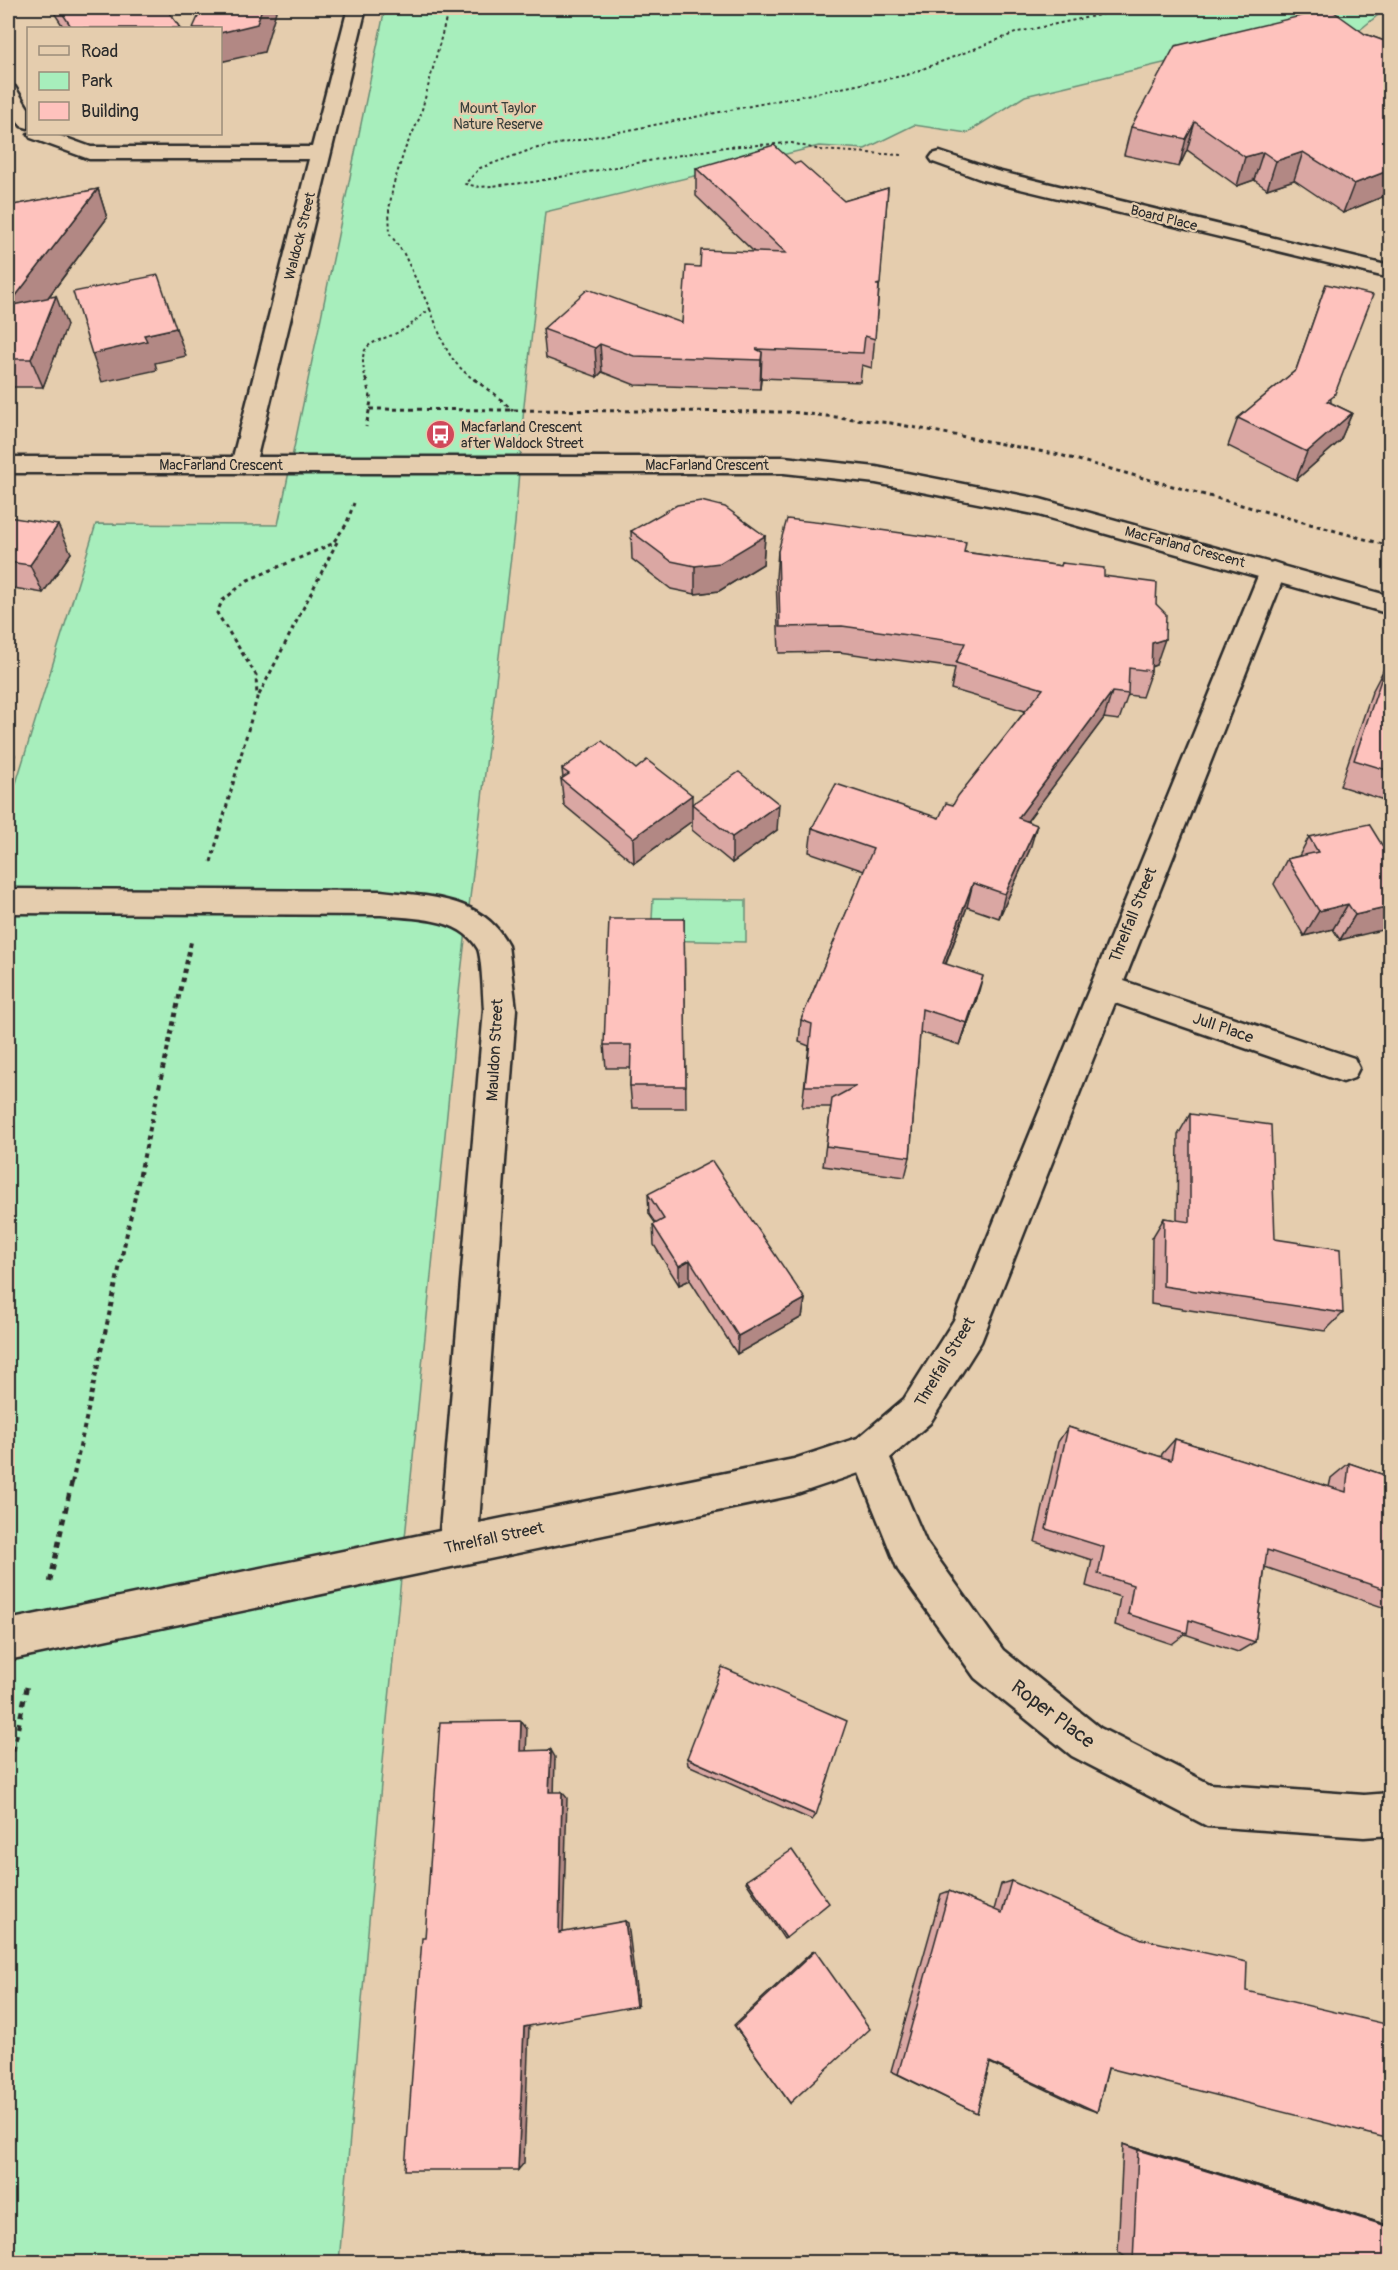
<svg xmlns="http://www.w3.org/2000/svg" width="1398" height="2270" viewBox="0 0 1398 2270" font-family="Pangolin,sans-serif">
  <rect width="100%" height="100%" fill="#e5cdae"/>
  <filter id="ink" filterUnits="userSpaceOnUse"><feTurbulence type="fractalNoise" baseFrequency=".0167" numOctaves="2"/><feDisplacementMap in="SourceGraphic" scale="12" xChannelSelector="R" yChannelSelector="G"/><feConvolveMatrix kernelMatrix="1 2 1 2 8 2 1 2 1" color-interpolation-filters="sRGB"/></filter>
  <g filter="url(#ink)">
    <g fill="#a7eebc" stroke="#698c74" stroke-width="1.5">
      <polygon points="385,8 1390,8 1390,11 1383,11 1356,33 1306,29 1025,96 967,133 914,125 865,149 819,146 545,212 524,406 515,523 461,973 384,1750 339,2262 8,2262 8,809 96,524 278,525"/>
      <polygon points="653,899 746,900 746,942 651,940"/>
    </g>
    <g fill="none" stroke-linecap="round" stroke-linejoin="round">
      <defs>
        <g id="street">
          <polygon points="348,8 366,8 255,465 252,470 243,473 234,470 231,465 309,159 89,159 31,138 28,134 55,134 91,147 312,147"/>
          <polygon points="8,85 15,87 28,108 28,128 21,126 8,105"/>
          <polygon points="940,152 997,171 1390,266 1390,278 983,180 933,162 930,158 933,154"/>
          <path d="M 1273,562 L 1282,565 L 1286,571 L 1124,981 L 1354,1058 L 1359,1068 L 1354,1078 L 1343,1082 L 1115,1003 L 981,1342 L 930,1423 L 890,1458 L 926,1542 L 1003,1650 L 1100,1728 L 1210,1784 L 1364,1795 L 1390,1793 L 1390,1835 L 1364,1837 L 1207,1826 L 1072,1756 L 975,1678 L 898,1570 L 859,1473 L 794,1495 L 8,1660 L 8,1620 L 440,1531 L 484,1009 C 483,997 482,958 478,949 C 460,916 413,919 381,915 L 8,913 L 8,889 L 381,891 C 429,897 483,896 508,945 L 516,1009 L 479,1523 L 794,1459 L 858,1438 L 904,1399 L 954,1320 L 1260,571 L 1264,565 Z"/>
        </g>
        <polygon id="secondary" points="8,457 784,457 876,467 1040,499 1390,596 1390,614 1039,515 876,483 784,473 8,473"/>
      </defs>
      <use href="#street" stroke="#2b2b2b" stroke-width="5"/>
      <use href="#secondary" stroke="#2b2b2b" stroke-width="5"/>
      <g stroke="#2b2b2b" stroke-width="2" stroke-dasharray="3 3" stroke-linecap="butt">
        <polyline points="901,155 820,150 792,143 725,147 533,182 480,187 465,184 480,168 533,149 907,75 1018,32 1132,8"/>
        <path d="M 430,309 C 443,341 446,360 476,381"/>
        <path d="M 366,381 C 357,341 368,346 399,332 C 410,327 420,316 430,309 L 404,254 L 390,234 L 389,210 L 393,186 L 405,149 L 420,117 L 449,8"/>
      </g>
      <g stroke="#2b2b2b" stroke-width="3" stroke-dasharray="4 4" stroke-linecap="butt">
        <polyline points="366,379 371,401 366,427"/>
        <polyline points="474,379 497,396 513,411"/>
        <polyline points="370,409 790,412 891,423 1060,455 1390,546"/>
        <polyline points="259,695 337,542"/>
        <polyline points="211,862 257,698 256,675 217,613 222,601 248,580 332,544 346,525 354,503"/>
      </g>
      <polyline stroke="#2b2b2b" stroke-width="4" stroke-dasharray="4.5 4.5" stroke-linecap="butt" points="72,1483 191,942"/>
      <g stroke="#2b2b2b" stroke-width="4.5" stroke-dasharray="6 6" stroke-linecap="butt">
        <polyline points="50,1582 72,1481"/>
        <polyline points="8,1775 27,1686"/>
      </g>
      <use href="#street" fill="#e5cdae" fill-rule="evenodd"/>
      <use href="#secondary" fill="#e5cdae" fill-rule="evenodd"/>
    </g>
    <g fill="#daa7a3" stroke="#2b2b2b" stroke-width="1.5">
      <polygon points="51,8 166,8 180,28 64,28"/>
      <polygon points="1365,34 1390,43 1390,202 1382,197 1343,213 1294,180 1267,189 1254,180 1237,186 1187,150 1179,167 1124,155 1131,127"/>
      <polygon points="795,164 844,201 888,188 872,368 862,365 860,382 761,378 760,389 635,385 602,372 597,377 546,358 543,329 682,323 700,267 754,252 696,196 696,168"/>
      <polygon points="98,189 107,218 48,298 67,325 43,387 8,387 8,206"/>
      <polygon points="1326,284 1331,403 1352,413 1340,441 1296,480 1228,446 1238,418 1296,370"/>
      <polygon points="8,517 71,553 43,593 8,587"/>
      <polygon points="631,531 765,536 763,564 719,591 695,594 671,589 632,559"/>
      <polygon points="778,551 964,552 1061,566 1062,563 1104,576 1156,604 1156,665 1151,667 1151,671 1142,697 1128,695 1119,720 1104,718 1027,821 1030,849 999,918 967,907 946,964 977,998 960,1045 920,1032 910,1157 905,1177 823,1166 831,1107 802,1107 809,1046 799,1042 801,1020 864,871 809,852 812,828 939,818 953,805 1025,711 951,689 955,668 839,652 779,653 776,578"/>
      <polygon points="1386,665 1390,666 1390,802 1340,786 1372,692"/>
      <polygon points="562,769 636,769 692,804 777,830 732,863 692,830 692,821 634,863 564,805 561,779 563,778"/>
      <polygon points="1309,837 1390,858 1340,940 1333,929 1304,936 1274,884 1287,859 1299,856"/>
      <polygon points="684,919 686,1108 632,1108 630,1086 631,1068 606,1068 604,1045"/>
      <polygon points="1190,1114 1275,1239 1343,1313 1325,1331 1151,1304 1152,1238 1164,1218 1177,1220 1178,1135"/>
      <polygon points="648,1194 805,1299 802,1317 737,1354 690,1280 679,1285 654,1245 653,1225 656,1224 649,1214"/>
      <polygon points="1068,1427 1161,1457 1162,1454 1175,1439 1329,1487 1331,1478 1349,1463 1390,1477 1390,1607 1388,1609 1265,1567 1255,1642 1238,1652 1185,1634 1172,1644 1115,1625 1120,1597 1086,1586 1092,1560 1035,1542 1058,1442"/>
      <polygon points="687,1758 816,1815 812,1820 688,1765"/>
      <polygon points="747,1880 786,1938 784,1939 746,1882"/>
      <polygon points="1011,1881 1108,2069 1097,2112 1083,2107 990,2063 977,2113 891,2071 941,1894 949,1891 994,1910 1001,1884"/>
      <polygon points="815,1951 790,2103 734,2025 812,1952"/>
      <polygon points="1123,2144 1381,2223 1390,2262 1133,2262 1118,2252"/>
    </g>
    <g fill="#b28884" stroke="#2b2b2b" stroke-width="1.5">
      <polygon points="262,8 277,8 264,52 220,62 220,33"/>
      <polygon points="1195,122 1187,150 1179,167 1186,139"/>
      <polygon points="1263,152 1254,180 1237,186 1245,157"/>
      <polygon points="1303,152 1294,180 1267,189 1276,161"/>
      <polygon points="1390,170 1390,174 1382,197 1343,213 1354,184"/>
      <polygon points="98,189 107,218 20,335 8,306"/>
      <polygon points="56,296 67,325 43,387 31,359"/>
      <polygon points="176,328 186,356 155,363 157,370 102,382 92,354 144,335"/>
      <polygon points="600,344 602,372 597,377 595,348"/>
      <polygon points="762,352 761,380 760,389 761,360"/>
      <polygon points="1352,413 1340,441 1296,480 1307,452"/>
      <polygon points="58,525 71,553 43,593 30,565"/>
      <polygon points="765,536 763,564 719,591 695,594 695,566"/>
      <polygon points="1165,639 1156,665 1143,669 1152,643"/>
      <polygon points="1112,692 1104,718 1011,843 1018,818"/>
      <polygon points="8,741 15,755 8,779"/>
      <polygon points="692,795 692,821 634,863 633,838"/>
      <polygon points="779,804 777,830 732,863 732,837"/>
      <polygon points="1037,825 1030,849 999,918 1005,894"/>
      <polygon points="973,883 967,907 937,986 943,963"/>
      <polygon points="1348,904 1333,929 1304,936 1319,911"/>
      <polygon points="1390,907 1390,928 1340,940 1355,915"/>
      <polygon points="983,976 977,998 960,1045 967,1023"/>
      <polygon points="690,1260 690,1280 679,1285 679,1266"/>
      <polygon points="805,1299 802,1317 737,1354 738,1336"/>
      <polygon points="521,1721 527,1729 526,1757 520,1751"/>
      <polygon points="551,1750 555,1757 554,1798 549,1792"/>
      <polygon points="562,1792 567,1798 563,1934 559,1933"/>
      <polygon points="625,1921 628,1923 638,2005 636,2006"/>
      <polygon points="529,2026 524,2163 518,2170 524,2027"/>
      <polygon points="1123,2144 1381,2223 1390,2226 1390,2227 1138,2150"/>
    </g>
    <g fill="#fec2bd" stroke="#2b2b2b" stroke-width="1.5">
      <polygon points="59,8 166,8 180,28 72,28"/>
      <polygon points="202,8 262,8 257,24 220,33 220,28 193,28"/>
      <polygon points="1330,9 1365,34 1390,43 1390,170 1354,184 1303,152 1276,161 1263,152 1245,157 1195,122 1186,139 1131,127 1175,46"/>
      <polygon points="774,145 795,164 800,162 844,201 888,188 880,284 876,285 879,285 875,339 865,336 863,353 756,349 762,352 761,360 634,356 600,344 595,348 543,329 588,289 682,323 686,266 700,267 701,250 786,253 696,168"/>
      <polygon points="98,189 8,306 56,296 31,359 8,359 8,206"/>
      <polygon points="158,275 176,328 144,335 147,341 92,354 73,292"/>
      <polygon points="1326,284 1373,295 1334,396 1327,401 1352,413 1307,452 1238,418 1296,370"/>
      <polygon points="701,501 725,507 765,536 720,563 695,566 671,561 631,531 677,505"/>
      <polygon points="8,517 58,525 30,565 8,562"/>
      <polygon points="787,519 823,523 823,522 966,542 964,552 1061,566 1062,563 1104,568 1104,576 1157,583 1156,604 1166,614 1165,639 1152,643 1151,671 1129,668 1128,694 1112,692 1018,818 1037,825 1005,894 973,883 943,963 983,976 967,1023 922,1009 910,1157 826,1146 832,1099 856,1086 805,1086 812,1024 801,1020 873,849 812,828 836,784 939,818 946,803 953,805 958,796 1043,689 956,663 965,643 842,626 780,627 778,551"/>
      <polygon points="1386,665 1390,666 1390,771 1354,760"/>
      <polygon points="602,741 636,769 647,760 692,795 633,838 561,779 569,774 562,769"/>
      <polygon points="739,772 779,804 732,837 692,804"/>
      <polygon points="1369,824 1390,858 1390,907 1355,915 1348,904 1319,911 1287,859 1318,852 1309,837"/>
      <polygon points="609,919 684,919 686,1086 630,1086 631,1045 604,1045"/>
      <polygon points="1190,1114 1271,1125 1275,1239 1340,1249 1343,1313 1163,1286 1164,1218 1190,1222"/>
      <polygon points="712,1161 805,1299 738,1336 690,1260 679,1266 653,1225 664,1219 648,1194"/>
      <polygon points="1068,1427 1171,1460 1175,1439 1346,1492 1349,1463 1390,1477 1390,1591 1267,1550 1255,1642 1189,1620 1187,1633 1128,1614 1133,1585 1098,1574 1104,1547 1046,1529"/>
      <polygon points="722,1667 847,1721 816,1815 687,1758"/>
      <polygon points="521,1721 520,1751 551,1750 549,1792 562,1792 559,1933 625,1921 636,2006 524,2027 518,2170 405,2170 422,1938 425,1938 440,1722"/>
      <polygon points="792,1850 829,1903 786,1938 747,1880"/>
      <polygon points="1011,1881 1142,1939 1247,1962 1246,1991 1390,2025 1390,2139 1108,2068 1097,2112 990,2062 977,2113 898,2074 949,1891 1002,1913"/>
      <polygon points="815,1951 870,2029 790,2103 735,2026"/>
      <polygon points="1138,2150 1390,2227 1390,2262 1133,2262"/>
    </g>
  </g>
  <defs>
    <symbol id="bus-disc" viewBox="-11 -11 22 22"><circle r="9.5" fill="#d1495b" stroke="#e5cdae"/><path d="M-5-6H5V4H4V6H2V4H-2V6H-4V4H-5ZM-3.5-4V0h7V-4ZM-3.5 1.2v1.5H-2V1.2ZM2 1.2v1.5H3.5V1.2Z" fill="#fff"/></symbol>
  </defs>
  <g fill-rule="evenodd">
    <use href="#bus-disc" x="424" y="418" width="33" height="33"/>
  </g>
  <g text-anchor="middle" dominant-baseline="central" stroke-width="4.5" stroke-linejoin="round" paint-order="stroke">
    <g font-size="14" fill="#373e3a" stroke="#e5cdae">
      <text x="498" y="108">Mount Taylor<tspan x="498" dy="16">Nature Reserve</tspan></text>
    </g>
    <g font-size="14" fill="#2b2b2b" stroke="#e5cdae">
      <text transform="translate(1164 218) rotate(14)">Board Place</text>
      <text transform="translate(300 236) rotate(-76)">Waldock Street</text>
      <text x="221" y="465">MacFarland Crescent</text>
      <text x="707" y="465">MacFarland Crescent</text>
      <text transform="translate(1185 547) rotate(15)">MacFarland Crescent</text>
    </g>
    <g font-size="14" fill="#2b2b2b" stroke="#e5cdae" text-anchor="start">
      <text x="461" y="427">Macfarland Crescent<tspan x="461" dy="16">after Waldock Street</tspan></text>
    </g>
    <g font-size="16" fill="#2b2b2b" stroke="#e5cdae">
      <text transform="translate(1133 915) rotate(-68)">Threlfall Street</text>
      <text transform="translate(1223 1028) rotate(19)">Jull Place</text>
      <text transform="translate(495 1050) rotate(-87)">Mauldon Street</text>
      <text transform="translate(945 1362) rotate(-59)">Threlfall Street</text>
      <text transform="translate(494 1538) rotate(-12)">Threlfall Street</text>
    </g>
    <g font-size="20" fill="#2b2b2b" stroke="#e5cdae">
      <text transform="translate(1053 1714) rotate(37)">Roper Place</text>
    </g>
  </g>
  <rect width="1398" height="2270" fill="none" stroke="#e5cdae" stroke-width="30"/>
  <rect x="15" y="15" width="1368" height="2240" fill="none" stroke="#2b2b2b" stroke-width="2" filter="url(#ink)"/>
  <rect x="27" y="27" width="195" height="108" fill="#e5cdae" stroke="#9b8c7a" stroke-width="1.5"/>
  <rect x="39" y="46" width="30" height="9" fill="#e5cdae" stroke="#9b8c7a" stroke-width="1.5"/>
  <text x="81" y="57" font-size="18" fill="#2b2b2b">Road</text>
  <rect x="39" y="72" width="30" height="18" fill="#a7eebc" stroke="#9b8c7a" stroke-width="1.5"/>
  <text x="81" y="87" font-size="18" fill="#2b2b2b">Park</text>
  <rect x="39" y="102" width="30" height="18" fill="#fec2bd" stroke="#9b8c7a" stroke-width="1.5"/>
  <text x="81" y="117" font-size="18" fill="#2b2b2b">Building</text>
</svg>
